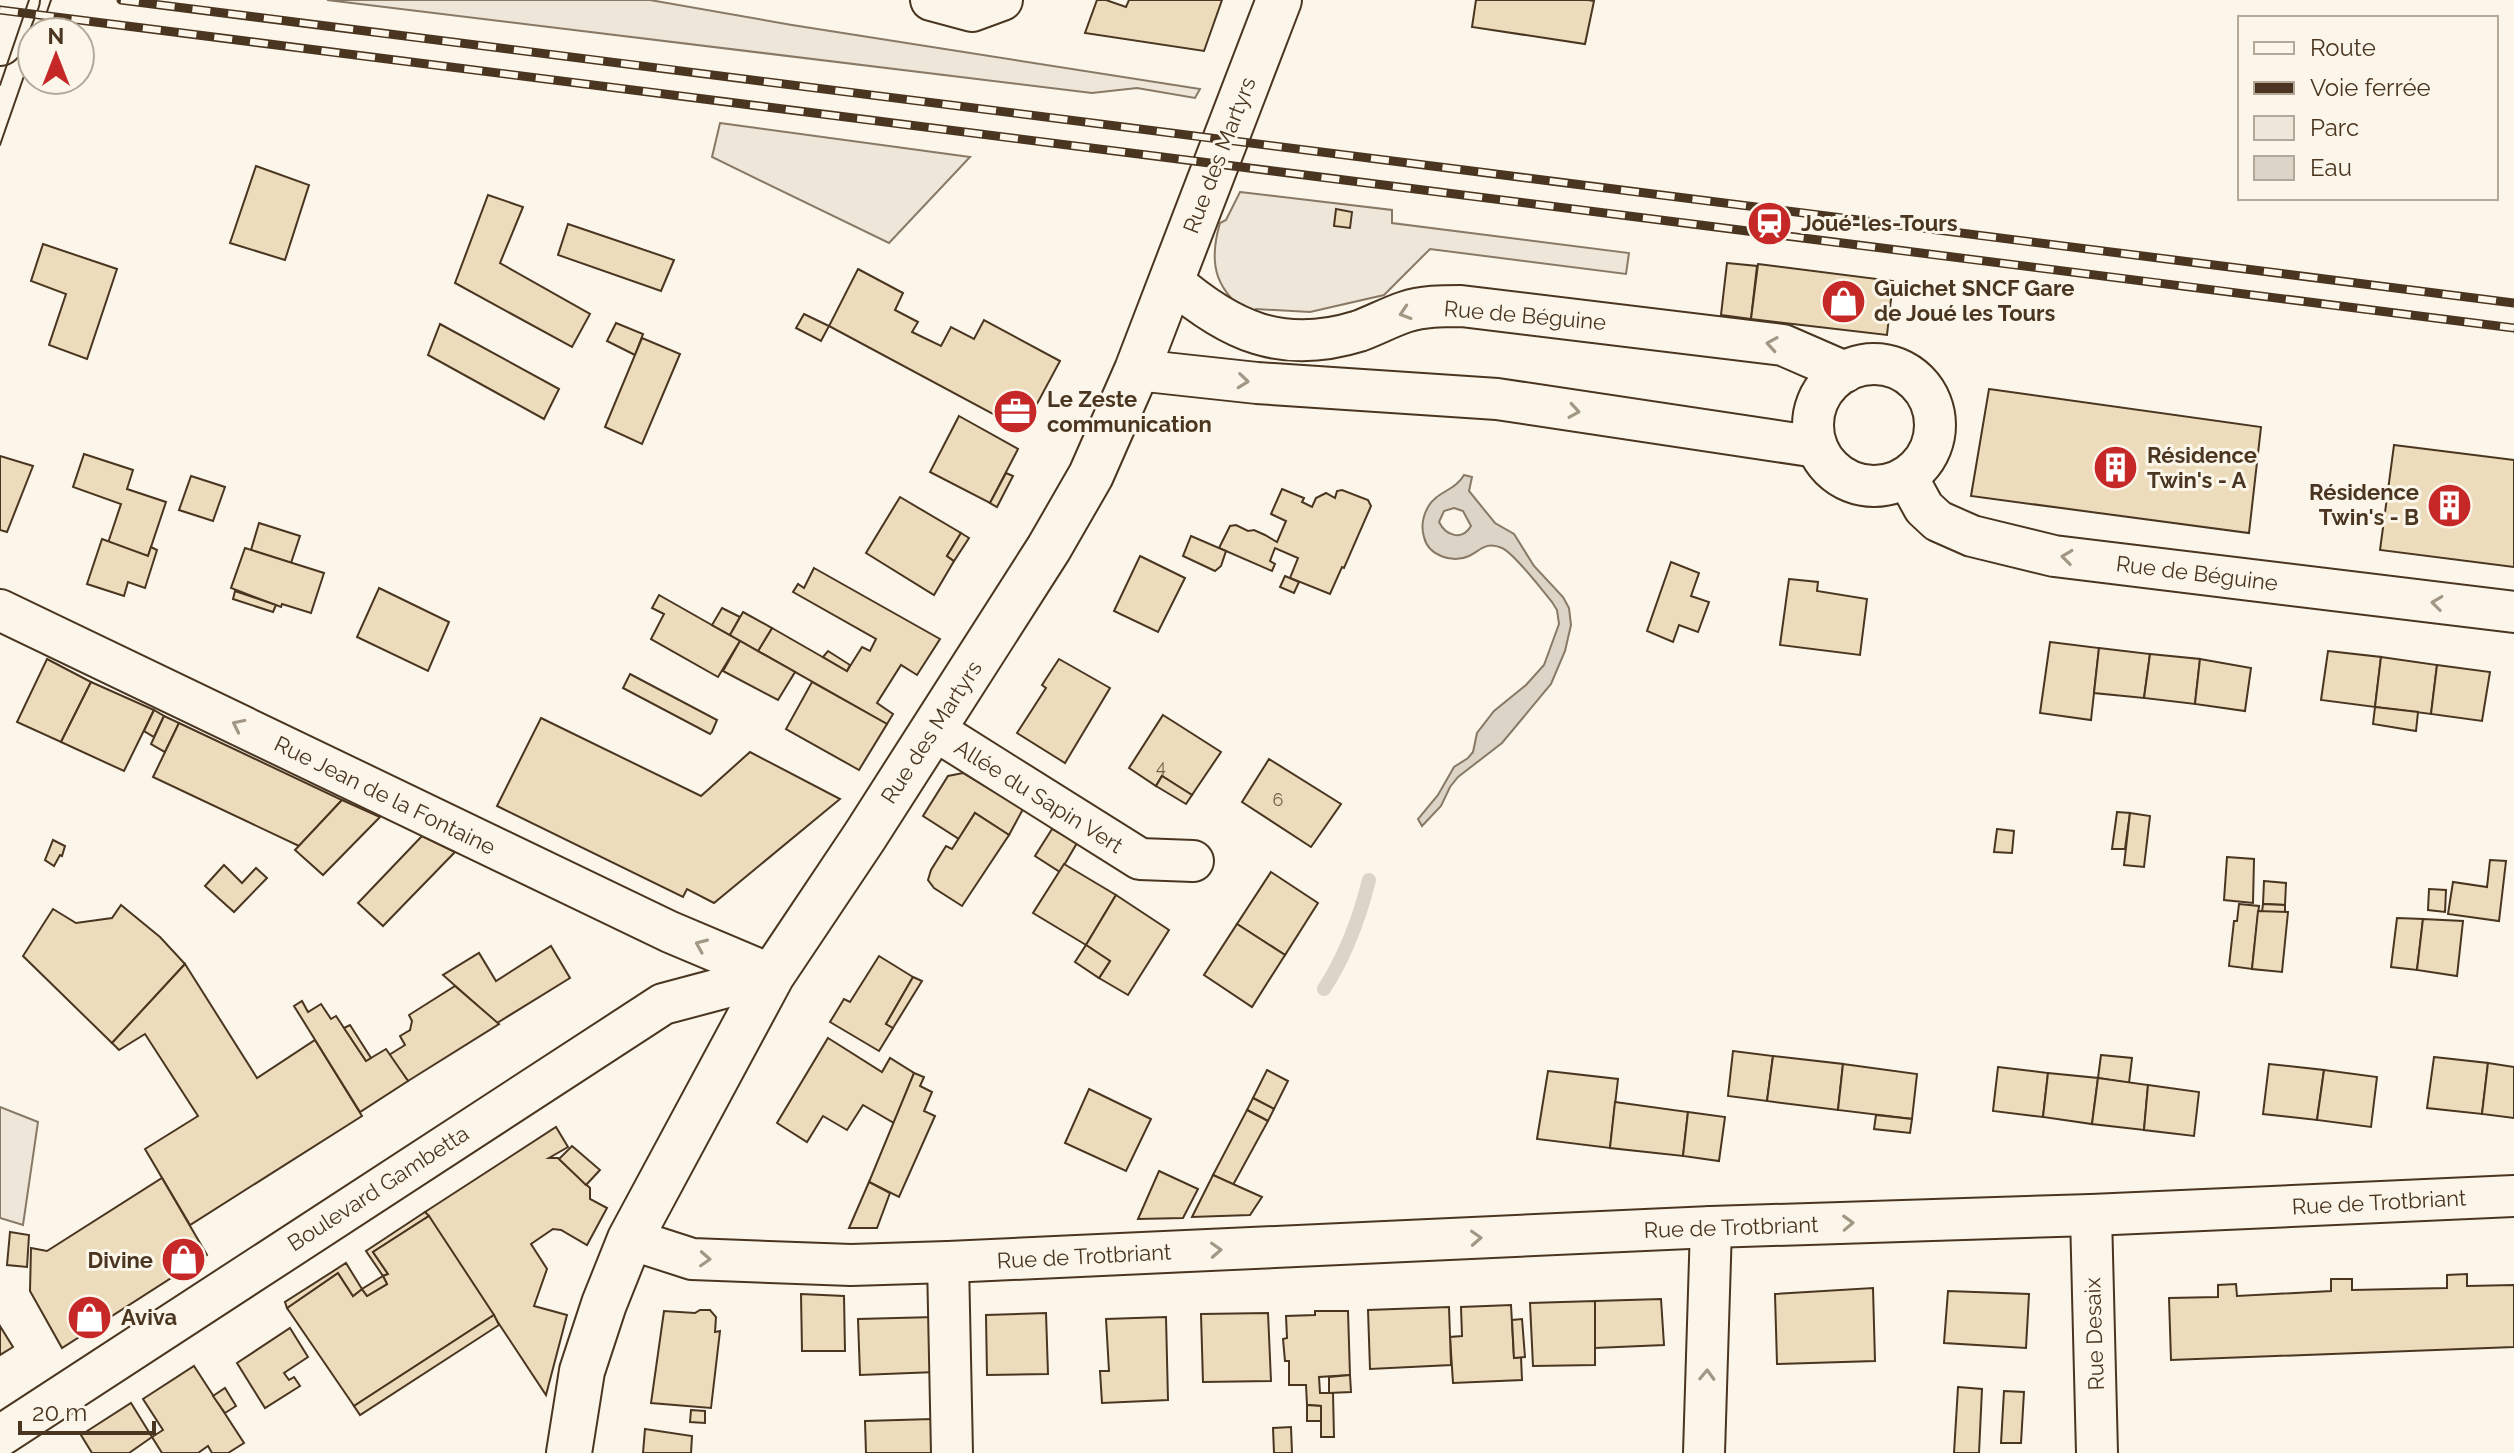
<svg xmlns="http://www.w3.org/2000/svg" width="2514" height="1453" viewBox="0 0 2514 1453" font-family="Raleway,sans-serif">
  <rect width="100%" height="100%" fill="#fbf6e9"/>
  <g fill="#ede6d9" stroke="#887966" stroke-width="2">
    <polygon points="327,0 650,0 792,25 1200,89 1195,98 1137,88 1092,93"/>
    <polygon points="720,123 970,157 889,243 712,157"/>
    <path d="M 1240,192 L 1392,210 L 1392,223 L 1629,253 L 1626,274 L 1430,249 L 1384,295 L 1310,312 L 1256,309 L 1253,318 C 1217,291 1207,267 1220,223 L 1226,220 Z"/>
    <polygon points="0,1107 38,1122 23,1225 0,1218"/>
  </g>
  <path fill="#dcd4c6" stroke="#887966" stroke-width="2" fill-rule="evenodd" d="M 1464,475 L 1472,477 L 1469,491 L 1495,523 L 1514,534 L 1534,566 L 1563,597 L 1569,608 L 1571,625 L 1565,651 L 1551,684 L 1502,743 L 1458,777 L 1450,787 L 1441,806 L 1422,826 L 1418,819 L 1438,795 L 1454,767 L 1468,758 L 1473,752 L 1477,733 L 1494,711 L 1526,685 L 1544,665 L 1559,624 L 1557,610 L 1552,602 C 1542,590 1514,553 1502,548 C 1486,541 1481,550 1469,556 C 1452,564 1428,555 1424,537 C 1421,527 1423,516 1428,507 C 1436,492 1456,490 1464,475 ZM 1454,508 L 1463,511 L 1471,526 C 1462,541 1446,536 1439,522 L 1444,511 Z"/>
  <g fill="none" stroke-linecap="round" stroke-linejoin="round">
    <path stroke="#dcd4c6" stroke-width="14" d="M 1324,989 C 1346,955 1359,920 1369,880"/>
  </g>
  <g fill="#ecdcbc" stroke="#4a3520" stroke-width="2">
    <polygon points="1097,0 1106,0 1126,7 1129,0 1222,0 1204,51 1085,33"/>
    <polygon points="1476,0 1588,0 1594,1 1585,44 1472,27"/>
    <polygon points="256,166 309,185 285,260 230,243"/>
    <polygon points="488,195 523,207 500,263 590,314 572,347 455,283"/>
    <polygon points="1336,209 1352,212 1350,228 1334,226"/>
    <polygon points="568,224 674,260 661,291 558,255"/>
    <polygon points="43,244 117,269 87,359 49,345 66,294 31,281"/>
    <polygon points="1727,263 1757,266 1751,319 1721,315"/>
    <polygon points="1758,264 1893,281 1887,335 1751,319"/>
    <polygon points="858,269 903,293 895,310 918,322 912,332 941,346 951,327 974,339 984,320 1060,361 1023,430 829,326"/>
    <polygon points="804,314 829,326 821,341 796,328"/>
    <polygon points="616,323 643,334 635,355 607,341"/>
    <polygon points="440,324 559,389 544,419 428,355"/>
    <polygon points="642,338 680,354 642,444 605,427"/>
    <polygon points="1989,389 2261,427 2249,533 1971,496"/>
    <polygon points="959,416 1018,449 990,503 930,472"/>
    <polygon points="2394,445 2514,460 2514,567 2380,550"/>
    <polygon points="84,454 133,470 127,489 166,502 148,556 108,543 121,504 73,487"/>
    <polygon points="0,456 33,466 7,532 0,530"/>
    <polygon points="1006,473 1013,476 997,507 990,503"/>
    <polygon points="191,476 225,487 213,521 179,510"/>
    <polygon points="1282,489 1304,498 1302,502 1312,507 1316,498 1326,493 1335,498 1337,491 1342,490 1368,500 1371,506 1344,568 1342,567 1330,594 1290,578 1298,558 1275,548 1270,561 1275,564 1272,571 1219,548 1230,526 1236,525 1248,531 1254,530 1265,535 1277,542 1286,521 1271,514"/>
    <polygon points="900,497 961,533 947,556 954,561 934,595 866,553"/>
    <polygon points="259,523 300,536 291,563 251,550"/>
    <polygon points="961,533 969,538 954,561 947,556"/>
    <polygon points="1191,536 1226,551 1221,566 1215,571 1183,556"/>
    <polygon points="102,539 148,556 151,547 157,550 145,588 128,582 124,596 87,584"/>
    <polygon points="245,548 324,573 311,613 282,604 281,607 231,588"/>
    <polygon points="1140,556 1185,578 1158,632 1114,611"/>
    <polygon points="1671,562 1699,573 1691,596 1709,602 1698,632 1679,625 1673,642 1647,631"/>
    <polygon points="814,568 940,639 917,675 901,665 877,703 893,714 887,724 758,651 772,628 847,671 862,647 870,651 876,639 793,592 798,584 804,588"/>
    <polygon points="1285,576 1299,582 1294,593 1280,587"/>
    <polygon points="1789,579 1818,582 1817,591 1867,599 1860,655 1780,645"/>
    <polygon points="379,588 449,622 428,671 357,637"/>
    <polygon points="235,591 276,605 273,612 233,599"/>
    <polygon points="659,595 740,641 718,677 651,639 664,614 652,608"/>
    <polygon points="722,608 740,617 730,635 712,625"/>
    <polygon points="743,612 772,628 758,651 730,635"/>
    <polygon points="740,641 795,672 778,700 723,671"/>
    <polygon points="2050,642 2099,648 2091,720 2040,713"/>
    <polygon points="2099,648 2150,654 2144,698 2094,693"/>
    <polygon points="828,651 850,665 847,671 823,657"/>
    <polygon points="2328,651 2381,657 2375,707 2321,700"/>
    <polygon points="2150,654 2200,659 2195,704 2144,698"/>
    <polygon points="2381,657 2437,665 2431,714 2375,707"/>
    <polygon points="47,659 91,682 61,742 17,722"/>
    <polygon points="1059,659 1110,688 1065,763 1017,733 1046,688 1042,685"/>
    <polygon points="2200,659 2251,668 2245,711 2195,704"/>
    <polygon points="2437,665 2490,672 2482,721 2431,714"/>
    <polygon points="630,674 717,720 712,732 710,734 623,688"/>
    <polygon points="91,682 154,710 124,771 61,742"/>
    <polygon points="812,682 887,724 859,770 786,729"/>
    <polygon points="2375,707 2418,712 2416,731 2373,724"/>
    <polygon points="154,710 164,716 154,737 144,731"/>
    <polygon points="1163,715 1221,752 1192,795 1162,776 1156,786 1129,768"/>
    <polygon points="164,716 179,723 165,752 151,744"/>
    <polygon points="541,718 701,796 750,752 840,799 714,903 687,889 683,897 497,806"/>
    <polygon points="179,723 342,800 299,846 153,777"/>
    <polygon points="1269,759 1341,804 1311,847 1242,802"/>
    <polygon points="963,773 1023,809 1009,835 975,813 959,839 923,816 948,776"/>
    <polygon points="1162,776 1192,795 1186,804 1156,786"/>
    <polygon points="342,800 380,817 323,875 295,850"/>
    <polygon points="2117,812 2130,813 2125,849 2112,849"/>
    <polygon points="975,813 1009,835 962,906 934,888 928,880 931,870 946,846 952,849"/>
    <polygon points="2130,813 2150,816 2144,867 2124,865"/>
    <polygon points="1052,829 1077,843 1060,872 1035,856"/>
    <polygon points="1997,829 2014,831 2012,853 1994,852"/>
    <polygon points="422,836 455,852 383,926 358,903"/>
    <polygon points="53,840 65,846 62,856 60,855 54,866 45,860"/>
    <polygon points="2227,857 2254,859 2253,903 2224,900"/>
    <polygon points="2490,860 2506,861 2499,921 2448,914 2453,882 2487,887"/>
    <polygon points="1064,864 1116,895 1086,945 1033,913"/>
    <polygon points="224,865 242,883 256,868 267,878 234,912 205,886"/>
    <polygon points="1271,872 1318,903 1285,955 1237,924"/>
    <polygon points="2264,881 2286,883 2285,905 2263,904"/>
    <polygon points="2429,889 2446,890 2445,912 2428,910"/>
    <polygon points="1116,895 1169,930 1128,995 1099,978 1110,961 1086,945"/>
    <polygon points="2239,904 2259,906 2252,969 2229,966 2234,921 2237,921"/>
    <polygon points="2263,904 2285,905 2285,912 2262,912"/>
    <polygon points="121,905 160,937 185,964 112,1043 23,956 53,909 76,923 112,918"/>
    <polygon points="2258,911 2288,912 2282,972 2252,969"/>
    <polygon points="2397,918 2423,919 2417,970 2391,967"/>
    <polygon points="2423,919 2463,921 2457,976 2417,970"/>
    <polygon points="1237,924 1285,955 1252,1007 1204,975"/>
    <polygon points="1086,945 1110,961 1099,978 1075,962"/>
    <polygon points="551,946 570,978 497,1023 443,975 479,953 496,981"/>
    <polygon points="879,956 913,977 886,1024 893,1028 879,1051 830,1022 844,999 850,1002"/>
    <polygon points="185,964 257,1078 315,1040 362,1116 190,1225 145,1149 198,1116 145,1034 119,1050 112,1043"/>
    <polygon points="913,977 922,981 893,1028 886,1024"/>
    <polygon points="455,986 499,1024 408,1081 389,1055 405,1045 400,1036 410,1030 412,1021 409,1015"/>
    <polygon points="302,1001 308,1012 321,1004 331,1019 336,1016 366,1061 386,1049 408,1081 360,1112 294,1006"/>
    <polygon points="350,1025 371,1058 366,1061 344,1028"/>
    <polygon points="828,1038 882,1072 890,1058 914,1073 894,1123 863,1105 847,1130 823,1116 807,1142 777,1123"/>
    <polygon points="1733,1051 1773,1056 1767,1101 1728,1096"/>
    <polygon points="2101,1055 2132,1058 2129,1083 2098,1078"/>
    <polygon points="1773,1056 1843,1064 1838,1110 1767,1101"/>
    <polygon points="2434,1057 2488,1063 2482,1114 2427,1108"/>
    <polygon points="2488,1063 2514,1067 2514,1118 2482,1114"/>
    <polygon points="1843,1064 1917,1074 1912,1119 1838,1110"/>
    <polygon points="2269,1064 2324,1070 2317,1120 2263,1114"/>
    <polygon points="1998,1067 2048,1073 2043,1117 1993,1111"/>
    <polygon points="1267,1070 1288,1081 1274,1109 1253,1098"/>
    <polygon points="2324,1070 2377,1077 2371,1127 2317,1120"/>
    <polygon points="1548,1071 1618,1079 1610,1148 1537,1139"/>
    <polygon points="914,1073 924,1077 920,1086 932,1092 924,1111 935,1116 899,1197 869,1182"/>
    <polygon points="2048,1073 2098,1078 2092,1124 2043,1117"/>
    <polygon points="2098,1078 2148,1085 2144,1130 2092,1124"/>
    <polygon points="2148,1085 2199,1092 2194,1136 2144,1130"/>
    <polygon points="1089,1089 1151,1119 1126,1171 1065,1143"/>
    <polygon points="1253,1098 1274,1109 1268,1121 1247,1110"/>
    <polygon points="1615,1102 1688,1112 1683,1156 1610,1148"/>
    <polygon points="1247,1110 1268,1121 1233,1185 1213,1175"/>
    <polygon points="1688,1112 1725,1117 1719,1161 1683,1156"/>
    <polygon points="1876,1115 1912,1119 1910,1133 1874,1129"/>
    <polygon points="556,1127 568,1147 549,1158 558,1158 590,1188 590,1199 607,1208 587,1245 561,1230 553,1229 531,1244 547,1269 534,1306 567,1315 546,1395 425,1212"/>
    <polygon points="572,1146 600,1170 586,1185 559,1159"/>
    <polygon points="1159,1171 1198,1189 1183,1218 1138,1219"/>
    <polygon points="1213,1175 1262,1197 1250,1215 1192,1217"/>
    <polygon points="162,1178 207,1255 62,1348 30,1291 31,1248 47,1251"/>
    <polygon points="869,1182 890,1193 877,1228 849,1228"/>
    <polygon points="425,1212 429,1216 373,1252 388,1274 383,1276 366,1251"/>
    <polygon points="429,1216 494,1315 354,1406 287,1308 338,1273 353,1296 362,1289 367,1296 387,1284 383,1276 388,1274 373,1252"/>
    <polygon points="10,1232 29,1235 27,1267 7,1265"/>
    <polygon points="346,1263 362,1289 353,1296 338,1273 287,1308 285,1302"/>
    <polygon points="2467,1274 2467,1286 2514,1285 2514,1347 2171,1360 2169,1298 2218,1297 2218,1285 2236,1284 2237,1296 2331,1291 2331,1279 2352,1279 2352,1290 2447,1288 2447,1275"/>
    <polygon points="383,1276 387,1284 367,1296 362,1289"/>
    <polygon points="1873,1288 1875,1361 1777,1364 1775,1294"/>
    <polygon points="1948,1291 2029,1294 2026,1348 1944,1343"/>
    <polygon points="801,1294 844,1296 845,1351 802,1351"/>
    <polygon points="1661,1299 1664,1345 1595,1348 1595,1301"/>
    <polygon points="1595,1301 1595,1365 1533,1366 1530,1303"/>
    <polygon points="1511,1305 1514,1358 1521,1357 1522,1380 1453,1383 1450,1337 1462,1336 1461,1307"/>
    <polygon points="1449,1307 1451,1365 1370,1369 1368,1310"/>
    <polygon points="700,1310 710,1310 716,1317 715,1332 720,1331 711,1408 651,1403 664,1311 695,1313"/>
    <polygon points="1315,1311 1348,1311 1350,1375 1319,1377 1320,1393 1333,1393 1334,1437 1321,1437 1321,1406 1307,1405 1306,1385 1289,1385 1289,1361 1285,1361 1283,1339 1287,1338 1286,1316 1315,1315"/>
    <polygon points="1046,1313 1048,1374 987,1375 986,1315"/>
    <polygon points="1268,1313 1271,1381 1203,1382 1201,1314"/>
    <polygon points="494,1315 499,1325 360,1415 354,1406"/>
    <polygon points="935,1317 936,1372 860,1375 858,1319"/>
    <polygon points="1166,1317 1168,1400 1102,1403 1100,1371 1109,1371 1106,1319"/>
    <polygon points="1522,1319 1525,1357 1514,1358 1512,1320"/>
    <polygon points="0,1326 13,1347 0,1355"/>
    <polygon points="290,1328 308,1357 284,1373 289,1380 294,1377 300,1386 265,1408 237,1363"/>
    <polygon points="194,1366 244,1443 228,1453 212,1453 208,1446 198,1453 162,1453 152,1437 163,1430 143,1399"/>
    <polygon points="1350,1375 1351,1392 1329,1393 1329,1377"/>
    <polygon points="1958,1387 1982,1389 1979,1453 1954,1453"/>
    <polygon points="225,1388 236,1406 225,1413 213,1396"/>
    <polygon points="2004,1391 2024,1392 2021,1443 2001,1443"/>
    <polygon points="131,1403 152,1437 129,1453 92,1453 81,1435"/>
    <polygon points="1307,1405 1321,1406 1321,1421 1307,1421"/>
    <polygon points="691,1410 705,1411 705,1423 690,1422"/>
    <polygon points="932,1419 934,1453 866,1453 865,1421"/>
    <polygon points="1291,1427 1292,1453 1274,1453 1273,1428"/>
    <polygon points="645,1429 692,1436 691,1453 643,1453"/>
  </g>
  <g fill="none" stroke-linecap="round" stroke-linejoin="round">
    <defs>
      <g id="street">
        <polyline points="931,0 972,11 1002,0"/>
        <path d="M 1172,281 C 1230,331 1282,355 1359,331 C 1375,325 1390,317 1405,312 C 1423,306 1442,306 1461,306 L 1783,345 L 1845,372"/>
        <circle cx="1874" cy="425" r="61"/>
        <polyline points="1137,370 1257,383 1497,399 1817,447"/>
        <polyline points="1907,477 1924,508 1938,521 1972,536 2054,556 2514,612"/>
        <polyline points="0,610 670,932 772,975"/>
        <polyline points="933,729 1140,859 1193,861"/>
        <polyline points="2091,1215 2097,1453"/>
        <polyline points="630,1239 692,1259 851,1265 948,1262 1711,1227 2091,1215 2514,1196"/>
        <polyline points="948,1262 952,1453"/>
        <polyline points="0,1436 663,1004 772,975"/>
        <polyline points="1704,1453 1711,1227"/>
      </g>
      <g id="secondary">
        <polyline points="0,43 17,0"/>
        <polyline points="569,1453 582,1371 604,1304 630,1239 772,975 865,836 1049,548 1091,475 1137,370 1279,0"/>
      </g>
    </defs>
    <use href="#street" stroke="#4a3520" stroke-width="44"/>
    <use href="#secondary" stroke="#4a3520" stroke-width="48"/>
    <use href="#street" stroke="#fbf6e9" stroke-width="40"/>
    <use href="#secondary" stroke="#fbf6e9" stroke-width="44"/>
    <g stroke="#4a3520" stroke-width="2">
      <polyline points="40,32 51,0"/>
      <polyline points="0,85 29,0"/>
      <polyline points="0,145 32,53"/>
    </g>
    <defs>
      <g id="rail">
        <polyline points="121,0 2514,303"/>
        <polyline points="0,10 2514,328"/>
      </g>
    </defs>
    <use href="#rail" stroke="#4a3520" stroke-width="9"/>
    <use href="#rail" stroke="#fbf6e9" stroke-width="6" stroke-dasharray="18" stroke-linecap="butt"/>
  </g>
  <defs><path id="oneway-chevron" d="M-2-3.5L2.5 0L-2 3.5" fill="none" stroke-width="1.6" stroke-linecap="round" stroke-linejoin="round" transform="scale(2)"/></defs>
  <g stroke="#a29684">
    <use href="#oneway-chevron" transform="translate(1405 313) rotate(162)"/>
    <use href="#oneway-chevron" transform="translate(1772 344) rotate(-171)"/>
    <use href="#oneway-chevron" transform="translate(1243 381) rotate(6)"/>
    <use href="#oneway-chevron" transform="translate(1574 411) rotate(9)"/>
    <use href="#oneway-chevron" transform="translate(2067 557) rotate(-173)"/>
    <use href="#oneway-chevron" transform="translate(2437 603) rotate(-173)"/>
    <use href="#oneway-chevron" transform="translate(238 725) rotate(-154)"/>
    <use href="#oneway-chevron" transform="translate(701 945) rotate(-157)"/>
    <use href="#oneway-chevron" transform="translate(1848 1223) rotate(-2)"/>
    <use href="#oneway-chevron" transform="translate(1476 1238) rotate(-3)"/>
    <use href="#oneway-chevron" transform="translate(1216 1250) rotate(-3)"/>
    <use href="#oneway-chevron" transform="translate(705 1259) rotate(3)"/>
    <use href="#oneway-chevron" transform="translate(1707 1375) rotate(-88)"/>
  </g>
  <defs>
    <symbol id="station-disc" viewBox="-11 -11 22 22"><circle r="9.5" fill="#c62828" stroke="#fbf6e9"/><path d="M-3-6H3Q5-6 5-4V2Q5 4 3 4L4.5 6H3L1.5 4h-3L-3 6H-4.5L-3 4Q-5 4-5 2V-4Q-5-6-3-6ZM-3.5-4v3h7v-3ZM-3.5 1v1.5H-2V1ZM2 1v1.5H3.5V1Z" fill="#fff"/></symbol>
    <symbol id="shop-disc" viewBox="-11 -11 22 22"><circle r="9.5" fill="#c62828" stroke="#fbf6e9"/><path d="M-5-2.5h2.3a2.7 3.5 0 0 1 5.4 0H5L5.5 6h-11ZM-1.5-2.5h3a1.5 2.3 0 0 0-3 0Z" fill="#fff"/></symbol>
    <symbol id="office-disc" viewBox="-11 -11 22 22"><circle r="9.5" fill="#c62828" stroke="#fbf6e9"/><path d="M-6-3h4V-5.5h4V-3h4V5H-6ZM-1-4.5V-3h2v-1.5ZM-6 0V1H6V0Z" fill="#fff"/></symbol>
    <symbol id="building-disc" viewBox="-11 -11 22 22"><circle r="9.5" fill="#c62828" stroke="#fbf6e9"/><path d="M-4-6H4V6H1V3H-1V6H-4ZM-2.5-4.3h1.7v1.8h-1.7ZM.8-4.3h1.7v1.8H.8ZM-2.5-1h1.7V.8h-1.7ZM.8-1h1.7V.8H.8Z" fill="#fff"/></symbol>
  </defs>
  <g fill-rule="evenodd">
    <use href="#station-disc" x="1744" y="198" width="51" height="51"/>
    <use href="#shop-disc" x="1818" y="276" width="51" height="51"/>
    <use href="#office-disc" x="990" y="386" width="51" height="51"/>
    <use href="#building-disc" x="2090" y="442" width="51" height="51"/>
    <use href="#building-disc" x="2424" y="480" width="51" height="51"/>
    <use href="#shop-disc" x="158" y="1234" width="51" height="51"/>
    <use href="#shop-disc" x="64" y="1292" width="51" height="51"/>
  </g>
  <g text-anchor="middle" dominant-baseline="central" stroke-width="6" stroke-linejoin="round" paint-order="stroke">
    <g font-size="18" fill="#725f47">
      <text x="1161" y="766">4</text>
      <text x="1278" y="799">6</text>
    </g>
    <g font-size="22" fill="#4a3520" stroke="#fbf6e9">
      <text transform="translate(1219 155) rotate(-69)">Rue des Martyrs</text>
      <text transform="translate(1525 315) rotate(5)">Rue de Béguine</text>
      <text transform="translate(2197 573) rotate(7)">Rue de Béguine</text>
      <text transform="translate(931 732) rotate(-57)">Rue des Martyrs</text>
      <text transform="translate(385 795) rotate(26)">Rue Jean de la Fontaine</text>
      <text transform="translate(1039 796) rotate(32)">Allée du Sapin Vert</text>
      <text transform="translate(378 1188) rotate(-33)">Boulevard Gambetta</text>
      <text transform="translate(2379 1202) rotate(-3)">Rue de Trotbriant</text>
      <text transform="translate(1731 1227) rotate(-2)">Rue de Trotbriant</text>
      <text transform="translate(1084 1256) rotate(-3)">Rue de Trotbriant</text>
      <text transform="translate(2094 1334) rotate(-92)">Rue Desaix</text>
    </g>
    <g font-size="22" font-weight="bold" fill="#4a3520" stroke="#fbf6e9" text-anchor="start">
      <text x="1801" y="223">Joué-les-Tours</text>
      <text x="1874" y="288">Guichet SNCF Gare<tspan x="1874" dy="25">de Joué les Tours</tspan></text>
      <text x="1047" y="399">Le Zeste<tspan x="1047" dy="25">communication</tspan></text>
      <text x="2147" y="455">Résidence<tspan x="2147" dy="25">Twin's - A</tspan></text>
      <text x="2419" y="492" text-anchor="end">Résidence<tspan x="2419" dy="25">Twin's - B</tspan></text>
      <text x="153" y="1260" text-anchor="end">Divine</text>
      <text x="121" y="1317">Aviva</text>
    </g>
  </g>
  <rect x="2238" y="16" width="260" height="184" fill="#fbf6e9" stroke="#b4a999" stroke-width="2"/>
  <rect x="2254" y="42" width="40" height="12" fill="#fbf6e9" stroke="#b4a999" stroke-width="2"/>
  <text x="2310" y="56" font-size="24" fill="#4a3520">Route</text>
  <rect x="2254" y="82" width="40" height="12" fill="#4a3520" stroke="#b4a999" stroke-width="2"/>
  <text x="2310" y="96" font-size="24" fill="#4a3520">Voie ferrée</text>
  <rect x="2254" y="116" width="40" height="24" fill="#ede6d9" stroke="#b4a999" stroke-width="2"/>
  <text x="2310" y="136" font-size="24" fill="#4a3520">Parc</text>
  <rect x="2254" y="156" width="40" height="24" fill="#dcd4c6" stroke="#b4a999" stroke-width="2"/>
  <text x="2310" y="176" font-size="24" fill="#4a3520">Eau</text>
  <g transform="translate(56 56)"><circle r="38" fill="#fbf6e9" stroke="#b4a999" stroke-width="2"/>
  <path d="M0-6L14 30L0 20L-14 30Z" fill="#c62828"/>
  <text y="-12" font-size="22" font-weight="bold" text-anchor="middle" fill="#4a3520">N</text>
  </g>
  <path d="M20 1421v12h134v-12" fill="none" stroke="#4a3520" stroke-width="4"/>
  <text x="32" y="1421" font-size="24" fill="#4a3520" stroke="#fbf6e9" stroke-width="6" paint-order="stroke">20 m</text>
</svg>
